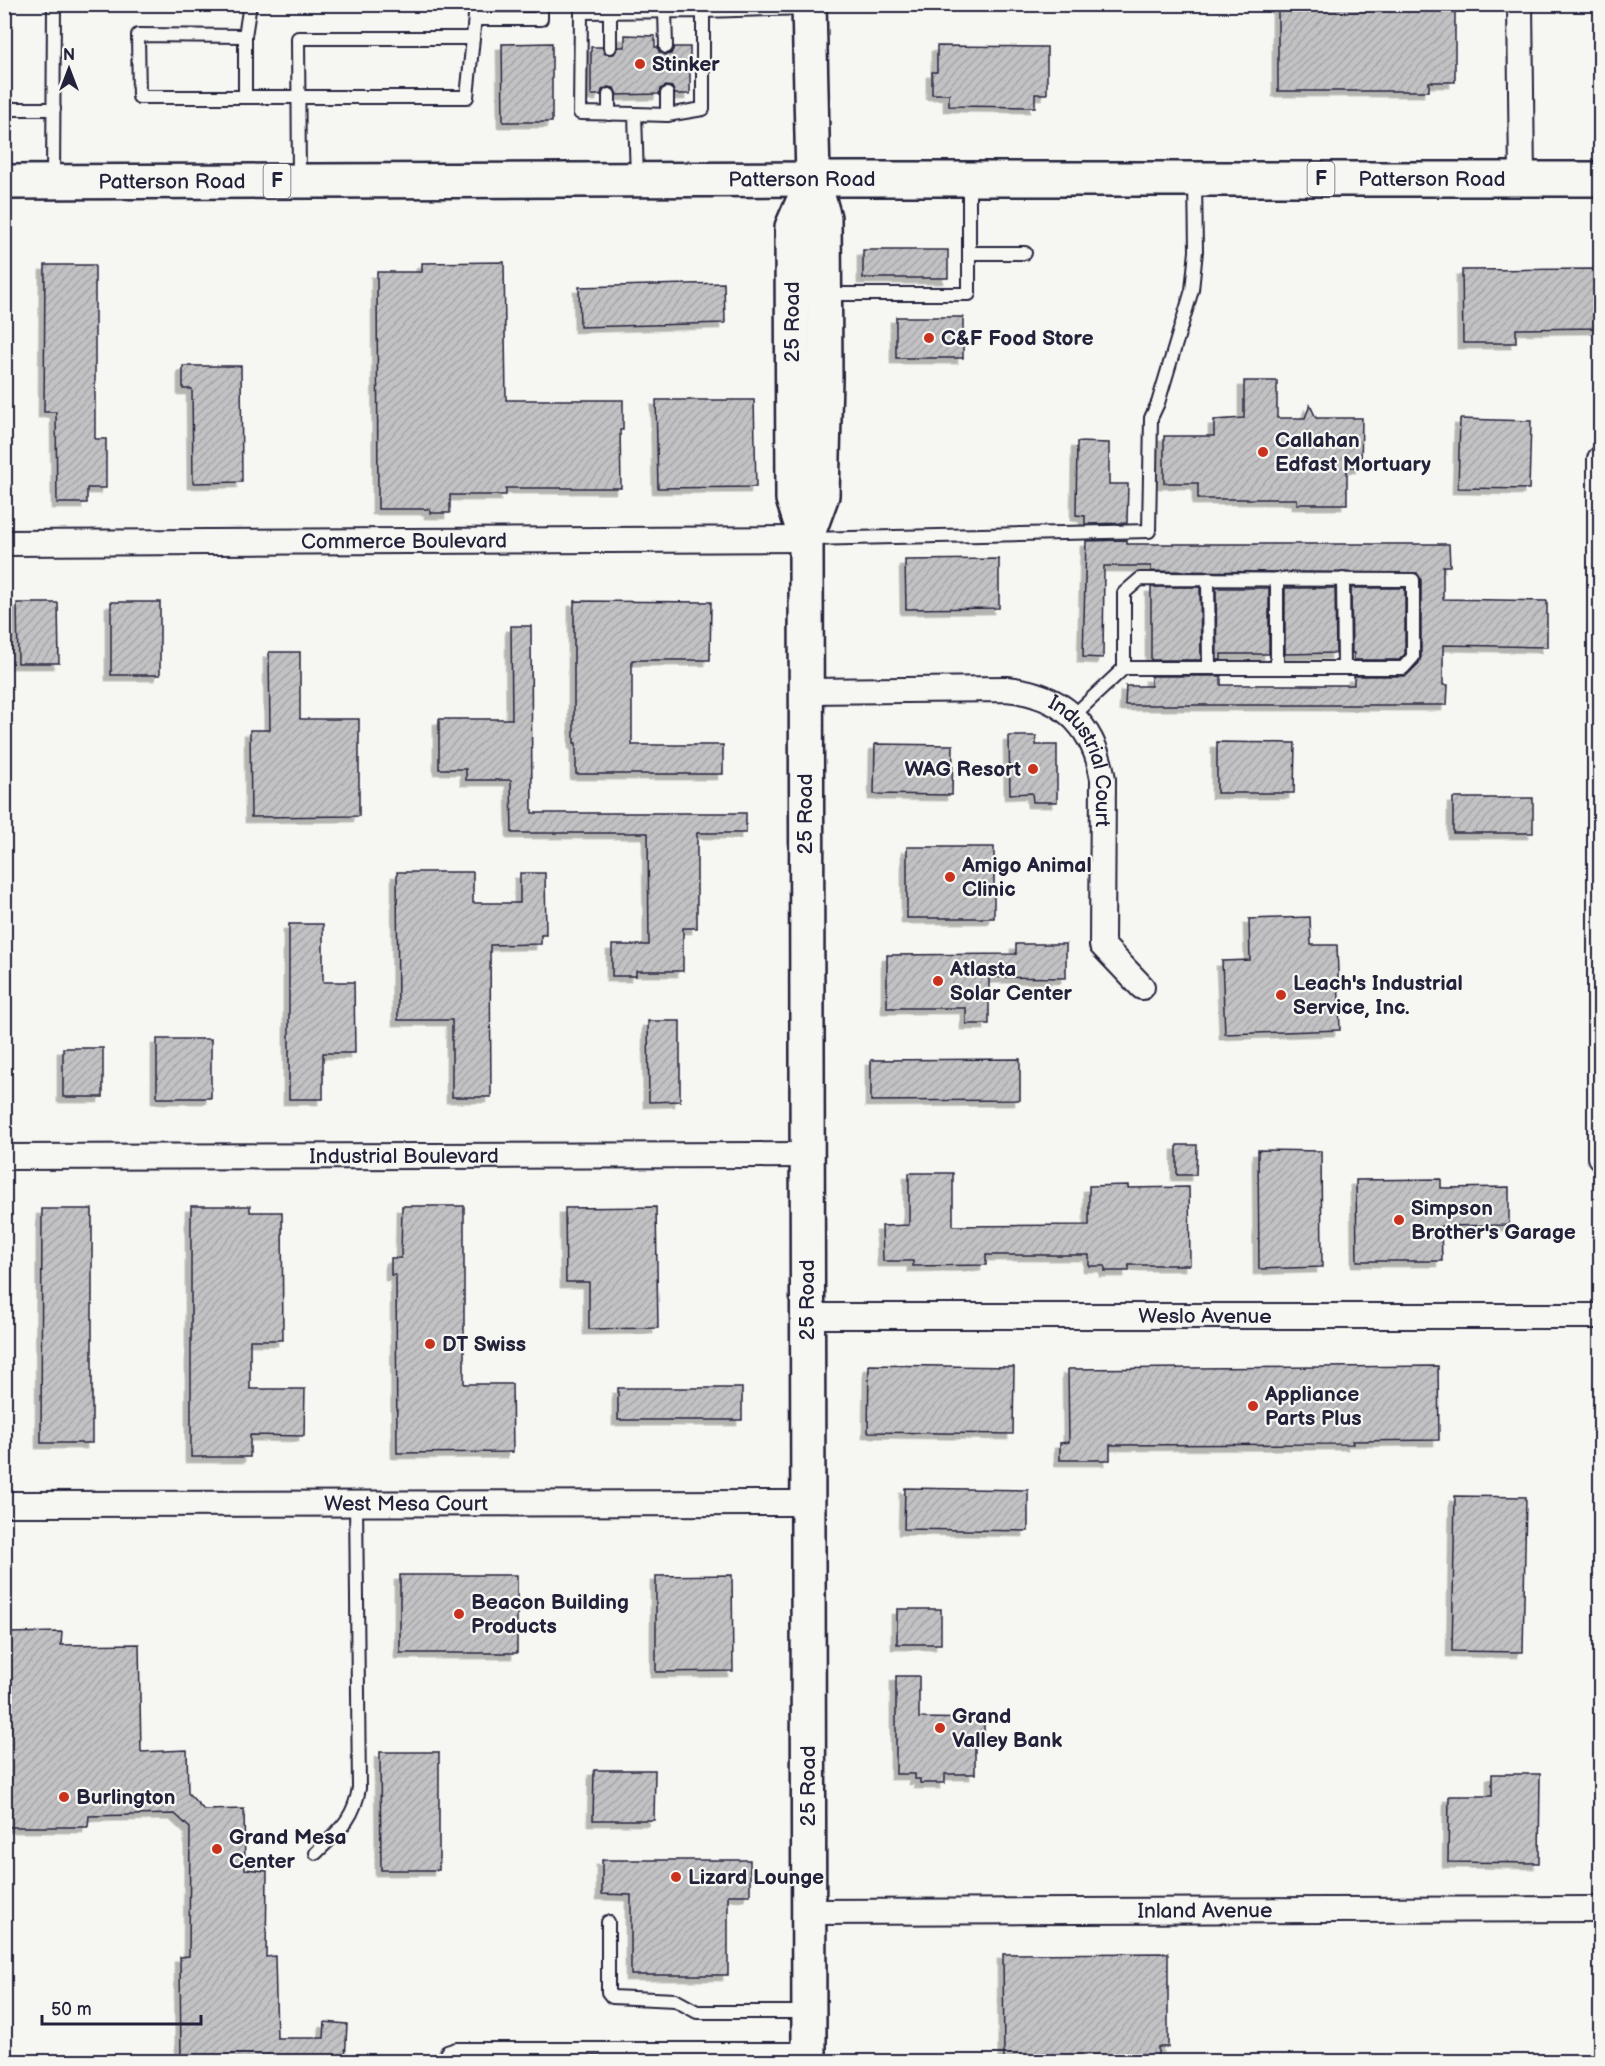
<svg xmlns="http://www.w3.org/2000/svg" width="1605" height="2066" viewBox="0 0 1605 2066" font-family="'Balsamiq Sans',sans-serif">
  <defs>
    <pattern id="building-hatch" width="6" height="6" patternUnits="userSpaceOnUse" patternTransform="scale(1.5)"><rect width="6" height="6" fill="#c2c2c4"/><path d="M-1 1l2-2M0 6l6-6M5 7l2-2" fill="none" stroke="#a6a6a9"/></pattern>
    <filter id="shadow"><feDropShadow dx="-5.5" dy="5.5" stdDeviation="0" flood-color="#0004"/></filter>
  </defs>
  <rect width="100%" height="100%" fill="#f6f6f2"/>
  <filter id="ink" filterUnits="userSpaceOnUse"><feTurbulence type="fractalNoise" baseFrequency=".0167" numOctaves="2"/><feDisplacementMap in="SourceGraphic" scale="12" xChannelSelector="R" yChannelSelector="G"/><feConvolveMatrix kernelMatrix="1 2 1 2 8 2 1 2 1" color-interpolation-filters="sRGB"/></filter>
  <g filter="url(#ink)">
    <g fill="url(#building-hatch)" stroke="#22223b" stroke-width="1.5" filter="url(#shadow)">
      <polygon points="1278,4 1455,4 1455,82 1429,82 1429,91 1278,91"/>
      <polygon points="625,35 655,36 655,47 658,47 659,52 666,55 671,54 674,47 690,47 690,94 675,94 672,87 666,86 660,89 659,94 617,95 614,88 608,87 602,90 601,95 591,95 591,47 602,47 605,54 614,54 618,47 625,47"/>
      <polygon points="552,43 552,122 503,122 502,44"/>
      <polygon points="937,46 1047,47 1047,94 1035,94 1035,107 949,106 949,94 932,94 932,72 937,72"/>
      <rect x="863" y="250" width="85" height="28"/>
      <polygon points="504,262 506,400 623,400 623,430 620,430 621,488 506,488 506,495 450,495 450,513 430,513 430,509 378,509 377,272 422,272 422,263"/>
      <polygon points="45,265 95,265 95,439 106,439 106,488 87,488 87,503 57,503 56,412 44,412"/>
      <polygon points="1600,269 1600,328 1516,329 1516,343 1463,343 1462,270"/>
      <polygon points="724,283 725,323 580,327 579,287"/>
      <rect x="896" y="317" width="67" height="41"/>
      <polygon points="183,366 241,366 242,482 193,483 192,389 183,389"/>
      <polygon points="1244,381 1277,381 1277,418 1305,418 1310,405 1316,418 1362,418 1361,467 1347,467 1347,504 1297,504 1297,499 1198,499 1198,483 1164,483 1164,436 1214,436 1214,420 1244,418"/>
      <polygon points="656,400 754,400 756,487 658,488"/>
      <polygon points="1460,419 1531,421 1529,489 1458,488"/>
      <polygon points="1077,442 1109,443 1109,484 1128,484 1127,523 1085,524 1085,516 1076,515"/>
      <polygon points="1127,540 1127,544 1449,544 1450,566 1443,566 1443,599 1547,601 1547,647 1443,645 1443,685 1448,685 1447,705 1125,705 1126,686 1151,686 1151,676 1221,676 1221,685 1354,685 1354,676 1406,676 1419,663 1421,657 1421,580 1417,573 1151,571 1151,566 1104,566 1103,658 1083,657 1086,541"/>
      <polygon points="999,559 999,608 906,609 905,560"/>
      <polygon points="1151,587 1200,587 1201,660 1151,660"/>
      <polygon points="1216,588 1269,588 1269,654 1221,654 1221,660 1217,660"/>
      <polygon points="1285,588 1335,588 1336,653 1285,654"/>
      <polygon points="1351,588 1405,588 1405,654 1399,660 1354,660 1354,653 1352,653"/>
      <polygon points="574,601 711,602 710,660 632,660 632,745 723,745 723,774 576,774 576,743 574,743"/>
      <rect x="111" y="602" width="49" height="73"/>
      <polygon points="17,603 58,603 59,663 18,663"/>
      <polygon points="511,626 531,626 532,813 746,813 746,833 697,833 697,928 683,928 683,971 636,971 636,976 612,976 612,945 649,945 648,833 512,833 511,780 466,780 466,769 439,769 439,719 512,719"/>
      <polygon points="269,652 300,652 300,719 359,719 359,816 251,817 250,730 270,730"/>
      <polygon points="1009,736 1036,736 1036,745 1057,745 1057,802 1033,802 1032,793 1010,794"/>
      <polygon points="1217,742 1295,743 1294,793 1217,793"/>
      <polygon points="875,744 953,745 952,795 874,794"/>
      <rect x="1453" y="798" width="80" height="35"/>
      <rect x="907" y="847" width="87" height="71"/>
      <polygon points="397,872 473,872 473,903 520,903 520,873 545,873 546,935 541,935 541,944 490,945 491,1097 452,1097 452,1020 398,1020"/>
      <polygon points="1310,917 1311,945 1337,945 1340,1030 1225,1034 1222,961 1250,960 1249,919"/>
      <polygon points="289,924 323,924 323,982 354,982 355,1053 323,1053 323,1099 289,1099"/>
      <polygon points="1016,944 1066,944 1066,978 989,977 989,1024 966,1024 966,1008 887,1008 887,955 1016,954"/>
      <polygon points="648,1021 680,1021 680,1101 649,1102"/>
      <rect x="157" y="1039" width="54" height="59"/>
      <rect x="63" y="1048" width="40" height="49"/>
      <polygon points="1020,1059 1020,1100 871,1101 871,1060"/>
      <polygon points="1177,1145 1197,1145 1196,1175 1177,1175"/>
      <polygon points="1258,1150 1321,1151 1322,1267 1259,1269"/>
      <polygon points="909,1173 953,1173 953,1226 1089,1225 1089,1186 1128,1185 1128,1188 1189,1187 1190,1265 1129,1265 1129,1271 1105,1271 1105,1266 1089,1266 1089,1255 986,1255 986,1265 913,1266 913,1261 883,1261 882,1226 909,1225"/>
      <polygon points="1441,1179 1441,1188 1509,1187 1509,1225 1441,1226 1442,1261 1357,1261 1356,1180"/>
      <polygon points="191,1206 250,1206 250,1212 282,1212 283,1340 250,1340 250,1389 305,1389 304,1436 250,1435 250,1457 191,1457"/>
      <polygon points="402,1206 464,1206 464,1384 512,1384 513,1452 397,1453 396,1275 391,1275 391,1258 401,1258"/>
      <polygon points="656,1207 658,1328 589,1329 589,1282 566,1282 565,1208"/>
      <polygon points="42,1209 92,1209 92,1443 41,1443"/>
      <polygon points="869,1365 1014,1367 1013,1434 868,1432"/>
      <polygon points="1438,1366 1439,1440 1352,1441 1353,1444 1110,1445 1110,1460 1060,1460 1060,1443 1069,1442 1068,1369"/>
      <rect x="618" y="1388" width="124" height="32"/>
      <polygon points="905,1488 1028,1490 1028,1531 904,1529"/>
      <polygon points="1455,1496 1526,1497 1523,1652 1452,1651"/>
      <rect x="400" y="1575" width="117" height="78"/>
      <polygon points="732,1575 733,1671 656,1672 656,1576"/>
      <rect x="897" y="1609" width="44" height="35"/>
      <polygon points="62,1632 61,1645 139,1644 141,1752 187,1750 188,1793 204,1810 244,1809 245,1869 267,1871 266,1957 275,1956 277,2038 324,2038 325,2022 347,2024 345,2061 181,2061 180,1957 189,1956 190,1828 175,1814 89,1816 88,1827 4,1827 5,1633"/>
      <polygon points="896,1676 919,1676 919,1718 984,1719 984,1737 980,1737 980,1742 975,1742 975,1774 945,1774 945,1783 920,1783 920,1779 915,1779 915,1774 896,1774"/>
      <polygon points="380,1752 439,1752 439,1870 381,1870"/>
      <polygon points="594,1770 655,1770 654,1820 593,1820"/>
      <polygon points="1492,1774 1540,1774 1539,1863 1448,1862 1449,1796 1492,1796"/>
      <polygon points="602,1860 750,1860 750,1895 728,1895 728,1975 631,1975 631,1895 602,1894"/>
      <polygon points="1168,1953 1168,2047 1158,2047 1158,2061 1004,2061 1003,1954"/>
    </g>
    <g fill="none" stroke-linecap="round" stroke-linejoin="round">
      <defs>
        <g id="lane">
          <polyline points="250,4 245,36 245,97 467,97 473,38"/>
          <polyline points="665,11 666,47"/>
          <polyline points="703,11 808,8"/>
          <polyline points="610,12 610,47"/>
          <polyline points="476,19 541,19 541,4"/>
          <polyline points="245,36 138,35 139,97 245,97"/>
          <polyline points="667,94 667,115"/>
          <polyline points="609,95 609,114"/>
          <polyline points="4,109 54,109"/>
          <polyline points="635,114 667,115 703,109 703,11 581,12 580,113 635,114 637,178"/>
          <polyline points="53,180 54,4"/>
          <polyline points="299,180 298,38 473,38 476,4"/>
          <polyline points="969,253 1025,253"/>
          <polyline points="826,294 969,294 969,179"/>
          <polyline points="808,539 1149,531 1151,418 1158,403 1192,290 1196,251 1195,180"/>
          <polyline points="1208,579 1209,668"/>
          <polyline points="1277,579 1277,668"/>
          <polyline points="1343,579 1344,668"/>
          <polyline points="1073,716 1124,668 1124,593 1140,579 1413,580 1413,657 1403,668 1124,668"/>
          <path d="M 316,1853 C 338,1831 354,1820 359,1788 L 356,1502"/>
          <polyline points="608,1922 608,1992 612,1997 675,2000 697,2012 808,2012"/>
          <polyline points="749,2049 749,2062"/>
          <polyline points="442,2062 447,2052 456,2049 808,2049"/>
        </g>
        <g id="street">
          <polyline points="1520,4 1522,179"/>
          <polyline points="1600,459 1600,1157"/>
          <path id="s1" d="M 4,543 L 806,539"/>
          <path id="s2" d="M 805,691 L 1006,689 C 1061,694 1094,724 1103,779 L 1102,945 L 1142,987"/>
          <path id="s3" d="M 4,1157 L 806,1155"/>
          <path id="s4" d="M 807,1316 L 1600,1316"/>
          <path id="s5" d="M 4,1504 L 807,1503"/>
          <path id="s6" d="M 809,1912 L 1600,1909"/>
        </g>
        <g id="secondary">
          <polyline points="806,539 822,495 825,378 824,218 813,179 809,4"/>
          <polyline points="809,2062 806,539 793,499 792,227 813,179"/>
        </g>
        <g id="primary">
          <path id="s7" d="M 4,182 L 853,179 L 1600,179"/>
        </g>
      </defs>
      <use href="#lane" stroke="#22223b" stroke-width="16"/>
      <use href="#street" stroke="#22223b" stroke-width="28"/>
      <use href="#secondary" stroke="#22223b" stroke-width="38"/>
      <use href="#primary" stroke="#22223b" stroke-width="38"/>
      <use href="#lane" stroke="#f6f6f2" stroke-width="12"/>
      <use href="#street" stroke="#f6f6f2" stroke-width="24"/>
      <use href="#secondary" stroke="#f6f6f2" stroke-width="33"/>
      <use href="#primary" stroke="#f6f6f2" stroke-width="33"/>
    </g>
  </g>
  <g fill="#c8321e" stroke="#f6f6f2" stroke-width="2">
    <circle cx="640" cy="64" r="6"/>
    <circle cx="929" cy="338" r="6"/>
    <circle cx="1263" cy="452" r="6"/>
    <circle cx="1033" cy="769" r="6"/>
    <circle cx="950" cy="877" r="6"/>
    <circle cx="938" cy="981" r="6"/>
    <circle cx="1281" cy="995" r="6"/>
    <circle cx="1399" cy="1220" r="6"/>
    <circle cx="430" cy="1344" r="6"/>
    <circle cx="1253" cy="1406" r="6"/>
    <circle cx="459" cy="1614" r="6"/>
    <circle cx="940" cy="1728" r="6"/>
    <circle cx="64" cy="1797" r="6"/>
    <circle cx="217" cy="1849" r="6"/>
    <circle cx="676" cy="1877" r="6"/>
  </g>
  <g text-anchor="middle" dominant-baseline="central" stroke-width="4.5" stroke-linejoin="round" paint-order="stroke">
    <g fill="#f6f6f2" stroke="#626272" stroke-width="1.5">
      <rect x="1307.5" y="162" width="27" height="34" rx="4.5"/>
      <rect x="263.5" y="164" width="27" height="34" rx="4.5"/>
    </g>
    <g font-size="20" font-weight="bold" fill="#22223b">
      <text x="1321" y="179">F</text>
      <text x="277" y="181">F</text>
    </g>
    <g font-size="21" font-weight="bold" fill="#22223b" stroke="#f6f6f2" text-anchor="start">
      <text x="652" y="64">Stinker</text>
      <text x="941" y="338">C&amp;F Food Store</text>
      <text x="1275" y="440">Callahan<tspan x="1275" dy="24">Edfast Mortuary</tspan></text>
      <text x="1021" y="769" text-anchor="end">WAG Resort</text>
      <text x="962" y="865">Amigo Animal<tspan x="962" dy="24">Clinic</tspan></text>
      <text x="950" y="969">Atlasta<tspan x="950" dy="24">Solar Center</tspan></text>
      <text x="1293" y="983">Leach's Industrial<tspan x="1293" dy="24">Service, Inc.</tspan></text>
      <text x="1411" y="1208">Simpson<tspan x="1411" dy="24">Brother's Garage</tspan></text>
      <text x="442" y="1344">DT Swiss</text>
      <text x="1265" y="1394">Appliance<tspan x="1265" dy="24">Parts Plus</tspan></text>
      <text x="471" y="1602">Beacon Building<tspan x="471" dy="24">Products</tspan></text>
      <text x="952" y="1716">Grand<tspan x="952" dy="24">Valley Bank</tspan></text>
      <text x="76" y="1797">Burlington</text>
      <text x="229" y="1837">Grand Mesa<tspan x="229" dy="24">Center</tspan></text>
      <text x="688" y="1877">Lizard Lounge</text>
    </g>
    <g font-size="21" fill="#22223b" stroke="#f6f6f2">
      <text stroke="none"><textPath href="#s7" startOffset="798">Patterson Road</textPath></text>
      <text stroke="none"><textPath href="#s7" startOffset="1428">Patterson Road</textPath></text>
      <text stroke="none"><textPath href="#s7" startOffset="168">Patterson Road</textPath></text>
      <text transform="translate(792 322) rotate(-90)">25 Road</text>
      <text stroke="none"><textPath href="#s1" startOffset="400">Commerce Boulevard</textPath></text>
      <text stroke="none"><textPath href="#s2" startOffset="320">Industrial Court</textPath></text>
      <text transform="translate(805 814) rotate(-90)">25 Road</text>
      <text stroke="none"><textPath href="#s3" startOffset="400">Industrial Boulevard</textPath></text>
      <text transform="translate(807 1300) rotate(-90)">25 Road</text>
      <text stroke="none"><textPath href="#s4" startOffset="398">Weslo Avenue</textPath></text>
      <text stroke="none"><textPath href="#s5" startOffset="402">West Mesa Court</textPath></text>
      <text transform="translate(808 1786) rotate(-90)">25 Road</text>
      <text stroke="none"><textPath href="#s6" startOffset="396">Inland Avenue</textPath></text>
    </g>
  </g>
  <rect width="1605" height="2066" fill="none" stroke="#f6f6f2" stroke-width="24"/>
  <rect x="12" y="12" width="1581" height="2042" fill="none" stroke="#22223b" stroke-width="2" filter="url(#ink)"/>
  <g transform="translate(69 69)" stroke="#f6f6f2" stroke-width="4.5" paint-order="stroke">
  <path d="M0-4.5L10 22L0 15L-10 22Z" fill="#22223b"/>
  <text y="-9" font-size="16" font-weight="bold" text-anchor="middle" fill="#22223b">N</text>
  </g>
  <path d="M42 2015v9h159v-9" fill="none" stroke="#22223b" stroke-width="3"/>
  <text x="51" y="2015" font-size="18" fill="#22223b" stroke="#f6f6f2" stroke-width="4.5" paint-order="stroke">50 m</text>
</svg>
